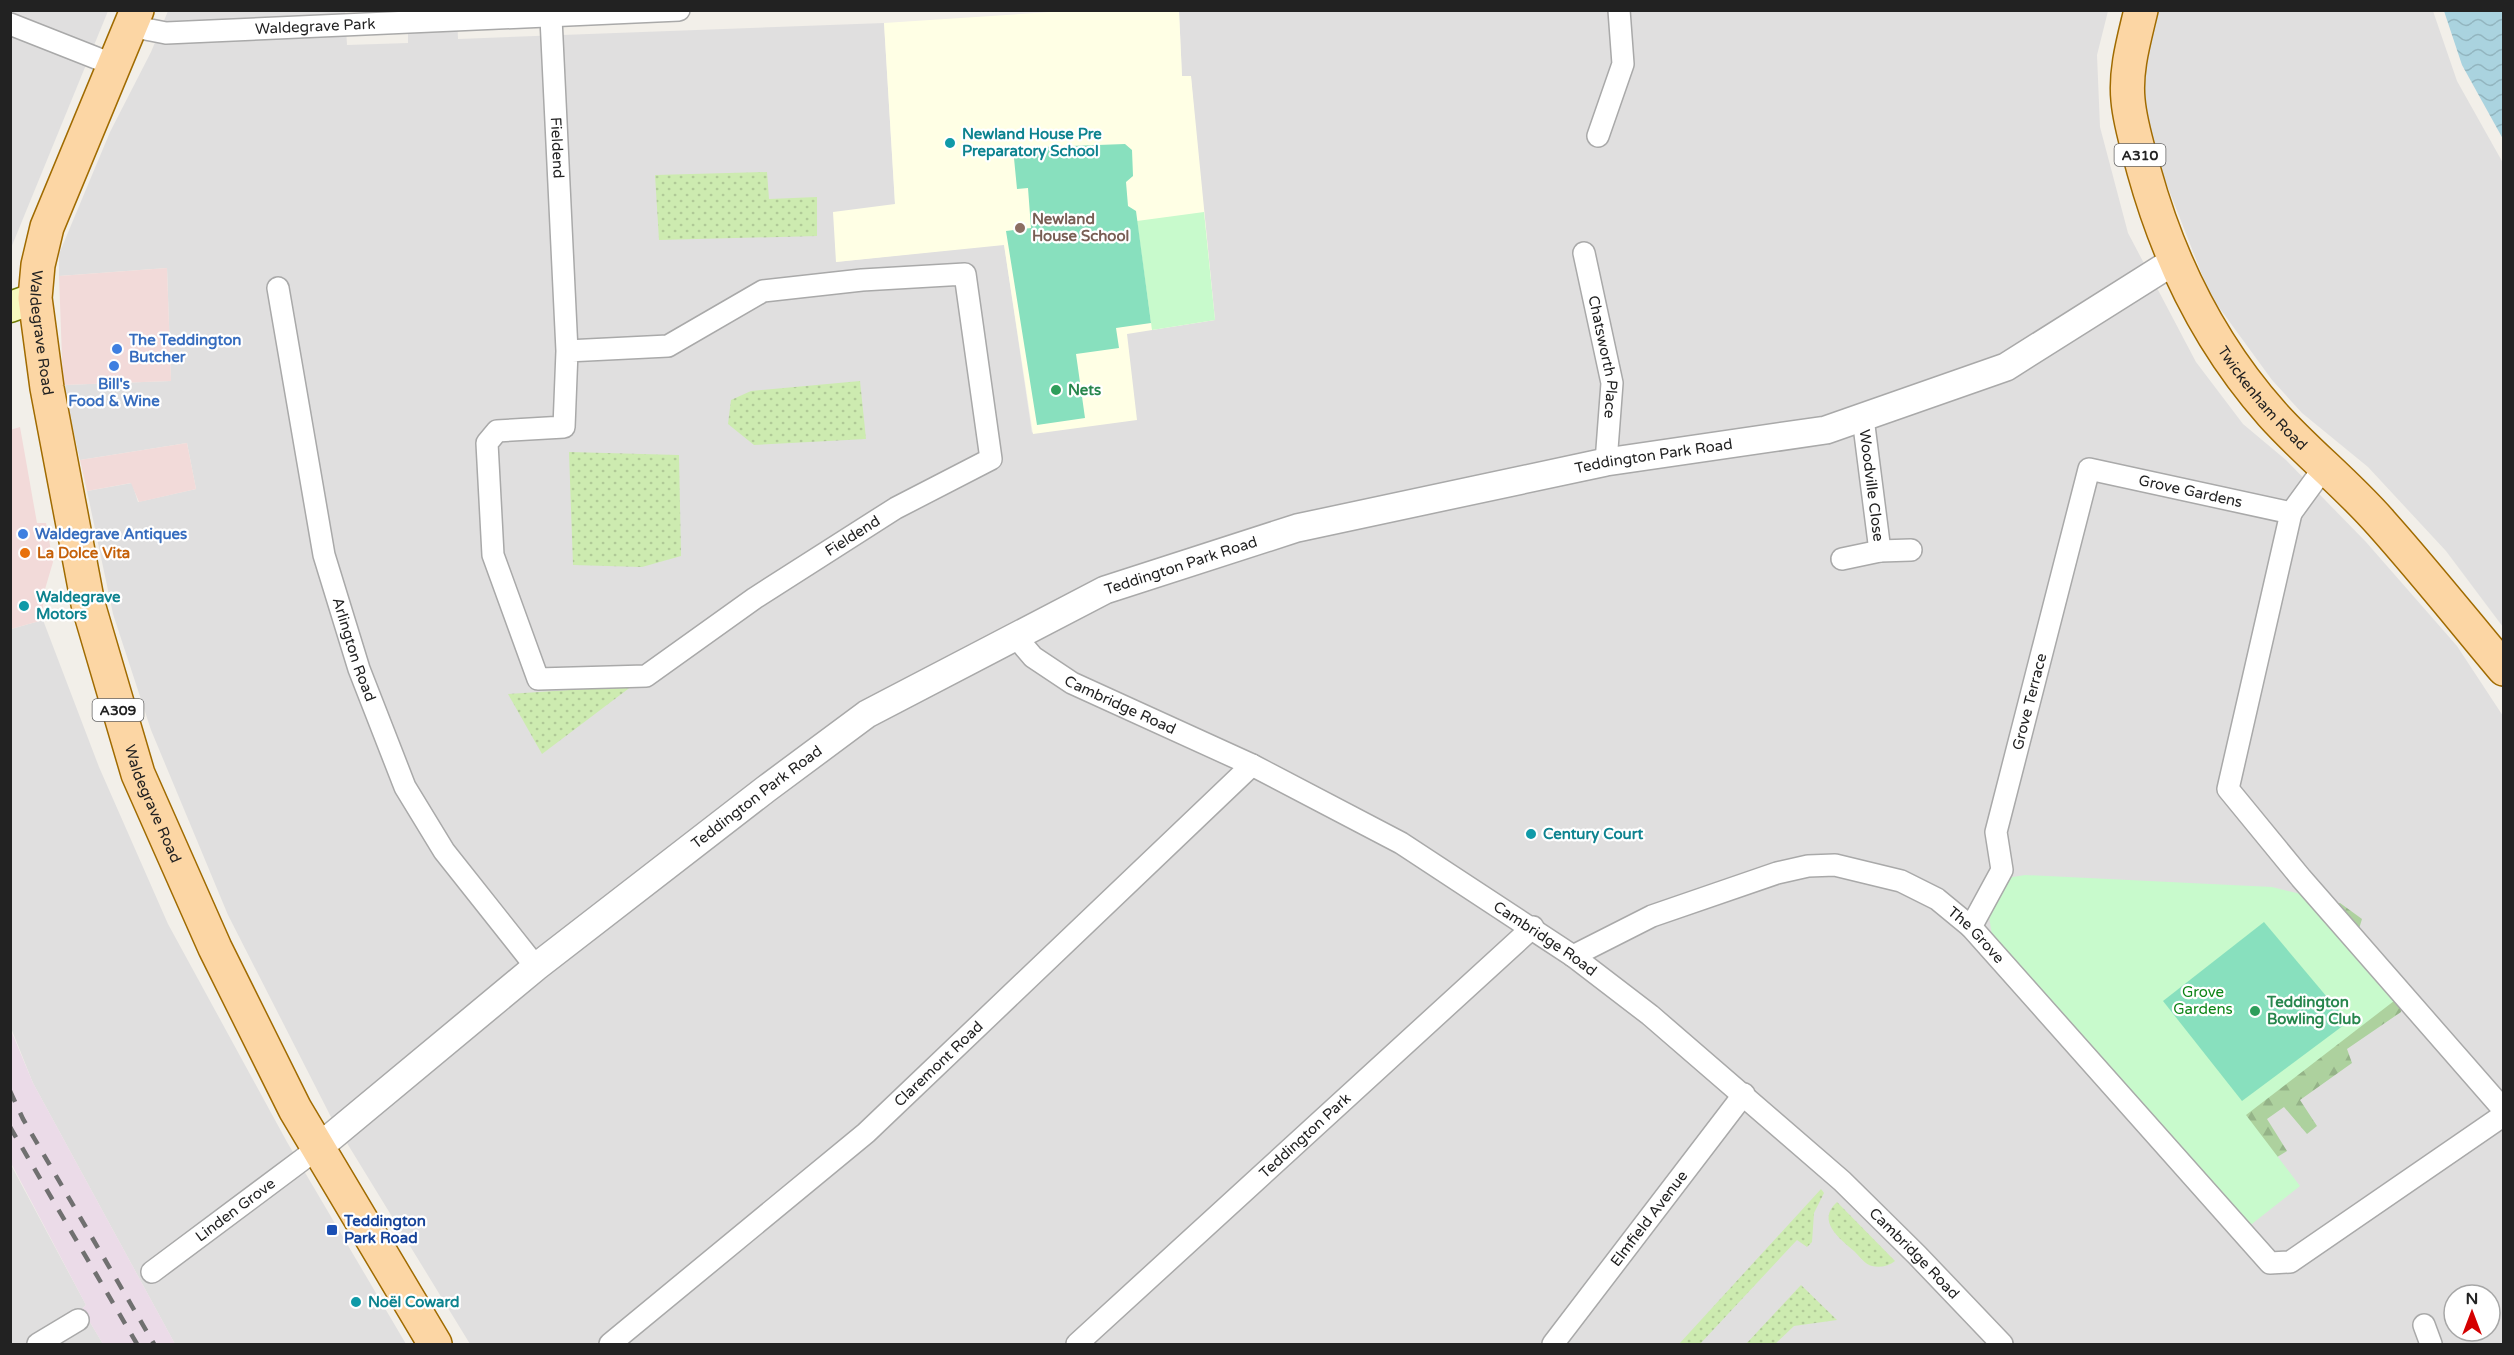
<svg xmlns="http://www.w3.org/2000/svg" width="2514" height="1355" viewBox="0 0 2514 1355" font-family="'Varela Round',sans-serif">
  <defs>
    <pattern id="grass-dots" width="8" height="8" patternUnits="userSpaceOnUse" patternTransform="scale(1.5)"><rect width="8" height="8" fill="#cdebb0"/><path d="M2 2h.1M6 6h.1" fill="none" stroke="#b0c997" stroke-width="1.8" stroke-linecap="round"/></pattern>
    <pattern id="forest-firs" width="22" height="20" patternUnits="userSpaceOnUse" patternTransform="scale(1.5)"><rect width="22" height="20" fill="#add19e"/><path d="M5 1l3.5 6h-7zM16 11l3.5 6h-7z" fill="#95b388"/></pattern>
    <pattern id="water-waves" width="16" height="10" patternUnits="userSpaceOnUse" patternTransform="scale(1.5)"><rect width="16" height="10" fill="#aad3df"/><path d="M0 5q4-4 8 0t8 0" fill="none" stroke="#92b5bf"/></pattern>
  </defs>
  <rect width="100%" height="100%" fill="#f2efe9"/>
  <g fill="#e0dfdf" fill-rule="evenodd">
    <path d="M 408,10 L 457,11 L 458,39 L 884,23 L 895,204 L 836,262 L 1004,244 L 1032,433 L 1127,333 L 1195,125 L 1191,77 L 1182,77 L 1179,11 L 2108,11 L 2097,55 L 2100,127 L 2128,233 L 2196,362 L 2243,424 L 2286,460 L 2366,542 L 2457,646 L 2503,716 L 2503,1344 L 470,1344 L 331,1117 L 228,915 L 151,730 L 113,614 L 87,491 L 132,483 L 138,502 L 196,489 L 187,443 L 80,460 L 63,385 L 171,381 L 167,268 L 59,276 L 59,254 L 110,132 L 151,52 L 168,11 L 345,11 L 347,45 L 408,43 ZM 2454,1295 L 2490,1295 L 2490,1331 L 2454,1331 Z"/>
    <polygon points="11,11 108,11 11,248"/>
    <polygon points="2158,11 2433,11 2457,81 2503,163 2503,627 2446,551 2368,467 2302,413 2272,380 2210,295 2165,180 2145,121 2143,96 2146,56"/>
    <polygon points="43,620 99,767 168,924 287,1142 406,1344 175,1344 33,1083 11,1028 11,629"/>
    <polygon points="10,1163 86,1305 82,1309 103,1344 11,1344"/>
  </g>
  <g fill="#f2dad9">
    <polygon points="167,268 171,381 63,385 59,276"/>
    <polygon points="20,427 37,523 46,523 53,562 43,596 43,620 11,629 10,430"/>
    <polygon points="187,443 196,489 139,502 131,483 87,491 80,460"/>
  </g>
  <polygon fill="#ffffe5" points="1066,11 1179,11 1182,76 1191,76 1215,320 1127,334 1137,420 1033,434 1004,245 836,262 833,212 895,204 884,23"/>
  <polygon fill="#ebdbe8" points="10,1028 33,1083 175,1344 103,1344 82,1309 86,1305 11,1163"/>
  <g fill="url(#grass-dots)">
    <polygon points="767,172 769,199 817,197 817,236 659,240 655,175"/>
    <polygon points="860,381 866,439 754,445 728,424 731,400 751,391"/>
    <polygon points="569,452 679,455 681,556 642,567 573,565"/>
    <polygon points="632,686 542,754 508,694"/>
    <polygon points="1821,1189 1824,1193 1814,1213 1812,1242 1807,1247 1797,1240 1700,1344 1679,1344"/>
    <path d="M 1837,1202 L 1895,1261 C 1889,1266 1880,1268 1872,1266 C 1866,1265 1859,1256 1854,1251 C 1839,1238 1816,1221 1837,1202 Z"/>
    <polygon points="1801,1285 1837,1320 1794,1326 1775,1344 1746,1344"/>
  </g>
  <polygon fill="url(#forest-firs)" points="2340,903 2362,919 2358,932 2399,994 2401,1012 2347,1049 2352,1063 2300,1100 2317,1126 2307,1134 2284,1107 2267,1119 2287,1151 2274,1159 2238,1106 2283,909"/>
  <g fill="#c8facc">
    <polygon points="1204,212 1215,320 1152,330 1137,221"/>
    <polygon points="2025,875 2272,887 2305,895 2394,1001 2246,1115 2300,1186 2248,1227 1992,936 1989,916 2007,878"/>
  </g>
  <g fill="#88e0be">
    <polygon points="1125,144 1132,150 1133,176 1126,182 1128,206 1136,211 1151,323 1116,328 1119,348 1076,354 1085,418 1037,425 1006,231 1031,228 1028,188 1017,189 1013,148"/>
    <polygon points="2264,922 2348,1022 2242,1101 2163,1001"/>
  </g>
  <polygon fill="url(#water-waves)" points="2444,11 2503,11 2503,139 2462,65"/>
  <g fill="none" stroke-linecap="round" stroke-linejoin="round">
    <defs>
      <g id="minor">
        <path id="s1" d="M 551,18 L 567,351 L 564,427 L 497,431 L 487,443 L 493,555 L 538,679 L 646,676 L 755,598 L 896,508 L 991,459 L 965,274 L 862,280 L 763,291 L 668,346 L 567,351"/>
        <polyline points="10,24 114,65"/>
        <path id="s2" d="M 130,26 L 166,33 L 679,10"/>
        <polyline points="1598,136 1623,64 1619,10"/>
        <path id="s3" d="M 1584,253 L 1612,383 L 1606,462"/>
        <path id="s4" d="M 278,288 L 324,555 L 359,669 L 405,787 L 444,851 L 536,967"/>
        <path id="s5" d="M 1863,418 L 1880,551"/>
        <polyline points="1842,559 1880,551 1911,550"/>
        <path id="s6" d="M 1016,637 L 1033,657 L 1072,683 L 1252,765 L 1401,843 L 1573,956 L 1650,1015 L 1842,1181 L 1917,1255 L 2002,1344"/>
        <path id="s7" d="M 1971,927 L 2002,870 L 1996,832 L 2089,469 L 2291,513 L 2326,465"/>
        <path id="s8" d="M 1573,956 L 1652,916 L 1777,873 L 1808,866 L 1835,865 L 1901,881 L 1937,899 L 1971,927 L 2270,1263 L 2290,1262 L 2501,1117 L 2503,1109 L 2301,878 L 2228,789 L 2291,513"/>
        <path id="s9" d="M 152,1272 L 318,1148"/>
        <polyline points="2424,1325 2431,1344"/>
        <polyline points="38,1344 78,1320"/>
        <path id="s10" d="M 610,1344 L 866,1133 L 1252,765"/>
        <path id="s11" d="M 1077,1344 L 1533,927"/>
        <path id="s12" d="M 1553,1344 L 1744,1094"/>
      </g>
      <g id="tertiary">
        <path id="s13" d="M 318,1148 L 536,967 L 766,789 L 867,714 L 1105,590 L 1297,528 L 1606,462 L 1826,430 L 2006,367 L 2174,261"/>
      </g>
      <polyline id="secondary" points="10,307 35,298"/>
      <g id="primary">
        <path id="s14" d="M 137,10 L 47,227 L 38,265 L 35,298 L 47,388 L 88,604 L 138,774 L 215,948 L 295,1109 L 435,1344"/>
        <path id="s15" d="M 2141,10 C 2134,40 2125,70 2128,100 C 2130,124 2138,148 2144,171 C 2169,261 2209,343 2272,414 C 2306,452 2347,484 2381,523 C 2423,570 2463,620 2504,669"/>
      </g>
    </defs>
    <use href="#minor" stroke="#a9a9a9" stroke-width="24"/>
    <use href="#tertiary" stroke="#a9a9a9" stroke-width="30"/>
    <use href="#secondary" stroke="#707d05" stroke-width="33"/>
    <use href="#primary" stroke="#a06b00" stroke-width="36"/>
    <use href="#minor" stroke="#fff" stroke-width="21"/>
    <use href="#tertiary" stroke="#fff" stroke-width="27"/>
    <use href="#secondary" stroke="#f7fabf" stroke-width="30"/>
    <use href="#primary" stroke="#fcd6a4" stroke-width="33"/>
    <g stroke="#707070" stroke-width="4.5" stroke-dasharray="12 12" stroke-linecap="butt">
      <polyline points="10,1091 23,1119 154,1344"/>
      <polyline points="10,1127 137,1344"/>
    </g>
  </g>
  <g fill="#0f9aa8" stroke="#fff" stroke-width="2">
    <circle cx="950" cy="143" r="6"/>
    <circle cx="24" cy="606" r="6"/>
    <circle cx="1531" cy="834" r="6"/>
    <circle cx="356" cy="1302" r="6"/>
  </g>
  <circle fill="#8d6e63" stroke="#fff" stroke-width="2" cx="1020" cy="228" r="6"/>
  <g fill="#3f7fe0" stroke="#fff" stroke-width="2">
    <circle cx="117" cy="349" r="6"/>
    <circle cx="114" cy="366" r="6"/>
    <circle cx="23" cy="534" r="6"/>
  </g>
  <g fill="#2e9e5b" stroke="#fff" stroke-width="2">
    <circle cx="1056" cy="390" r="6"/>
    <circle cx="2255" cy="1011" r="6"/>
  </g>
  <circle fill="#e8710a" stroke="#fff" stroke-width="2" cx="25" cy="553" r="6"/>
  <rect fill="#1a4fb4" stroke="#fff" stroke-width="2" x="326" y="1224" width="12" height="12" rx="3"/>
  <g text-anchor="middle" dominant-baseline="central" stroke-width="4.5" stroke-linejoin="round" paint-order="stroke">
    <g fill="#fff" stroke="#646464" stroke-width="1.5">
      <rect x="2114.5" y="144" width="51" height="22" rx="4.5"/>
      <rect x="92.5" y="699" width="51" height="22" rx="4.5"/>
    </g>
    <g font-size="14" font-weight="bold" fill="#222">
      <text x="2140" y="155">A310</text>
      <text x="118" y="710">A309</text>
    </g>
    <g font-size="15" fill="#222" stroke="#fff">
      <text stroke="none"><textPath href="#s2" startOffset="186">Waldegrave Park</textPath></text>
      <text stroke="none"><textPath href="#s1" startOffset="130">Fieldend</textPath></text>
      <text stroke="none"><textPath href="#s14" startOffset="342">Waldegrave Road</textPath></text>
      <text stroke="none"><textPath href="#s3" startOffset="106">Chatsworth Place</textPath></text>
      <text stroke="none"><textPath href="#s15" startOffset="423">Twickenham Road</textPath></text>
      <text stroke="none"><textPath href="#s13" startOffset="1534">Teddington Park Road</textPath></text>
      <text stroke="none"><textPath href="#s5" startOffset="68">Woodville Close</textPath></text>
      <text stroke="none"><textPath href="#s7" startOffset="582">Grove Gardens</textPath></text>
      <text stroke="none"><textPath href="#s1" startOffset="1094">Fieldend</textPath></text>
      <text stroke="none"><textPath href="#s13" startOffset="1048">Teddington Park Road</textPath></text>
      <text stroke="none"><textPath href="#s4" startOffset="370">Arlington Road</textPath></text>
      <text stroke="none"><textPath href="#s7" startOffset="238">Grove Terrace</textPath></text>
      <text stroke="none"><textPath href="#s6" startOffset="126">Cambridge Road</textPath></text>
      <text stroke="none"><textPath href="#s13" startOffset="562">Teddington Park Road</textPath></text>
      <text stroke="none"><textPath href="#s14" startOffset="828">Waldegrave Road</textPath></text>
      <text stroke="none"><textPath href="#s8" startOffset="441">The Grove</textPath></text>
      <text stroke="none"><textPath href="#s6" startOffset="612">Cambridge Road</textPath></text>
      <text stroke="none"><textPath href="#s10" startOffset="432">Claremont Road</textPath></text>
      <text stroke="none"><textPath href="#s11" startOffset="309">Teddington Park</textPath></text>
      <text stroke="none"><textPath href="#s9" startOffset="104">Linden Grove</textPath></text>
      <text stroke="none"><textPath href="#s12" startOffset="158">Elmfield Avenue</textPath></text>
      <text stroke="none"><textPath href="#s6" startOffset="1098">Cambridge Road</textPath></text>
    </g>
    <g font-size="15" font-weight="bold" fill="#0d838f" stroke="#fff" text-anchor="start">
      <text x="962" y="134">Newland House Pre<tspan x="962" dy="17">Preparatory School</tspan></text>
      <text x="36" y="597">Waldegrave<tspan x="36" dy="17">Motors</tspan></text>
      <text x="1543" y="834">Century Court</text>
      <text x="368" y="1302">Noël Coward</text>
    </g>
    <g font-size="15" font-weight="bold" fill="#785e54" stroke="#fff" text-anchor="start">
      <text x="1032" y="219">Newland<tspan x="1032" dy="17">House School</tspan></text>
    </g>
    <g font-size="15" font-weight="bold" fill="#366cbe" stroke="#fff" text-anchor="start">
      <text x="129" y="340">The Teddington<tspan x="129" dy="17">Butcher</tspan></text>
      <text x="114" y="384" text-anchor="middle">Bill's<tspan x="114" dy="17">Food &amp; Wine</tspan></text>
      <text x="35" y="534">Waldegrave Antiques</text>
    </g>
    <g font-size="15" font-weight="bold" fill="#27864d" stroke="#fff" text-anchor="start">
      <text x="1068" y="390">Nets</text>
      <text x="2267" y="1002">Teddington<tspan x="2267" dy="17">Bowling Club</tspan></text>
    </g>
    <g font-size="15" font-weight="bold" fill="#c56008" stroke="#fff" text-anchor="start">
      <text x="37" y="553">La Dolce Vita</text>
    </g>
    <g font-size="15" fill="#0c8416" stroke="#fff">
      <text x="2203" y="992">Grove<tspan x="2203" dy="17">Gardens</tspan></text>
    </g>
    <g font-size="15" font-weight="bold" fill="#164399" stroke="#fff" text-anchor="start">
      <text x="344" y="1221">Teddington<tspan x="344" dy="17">Park Road</tspan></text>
    </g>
  </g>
  <rect width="2514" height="1355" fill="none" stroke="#222222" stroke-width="24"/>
  <g transform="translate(2472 1313)"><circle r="28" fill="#ffffff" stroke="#a7a7a7" stroke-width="1.5"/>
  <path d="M0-4.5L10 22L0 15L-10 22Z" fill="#d40000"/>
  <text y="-9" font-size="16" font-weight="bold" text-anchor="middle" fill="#222222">N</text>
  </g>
</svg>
